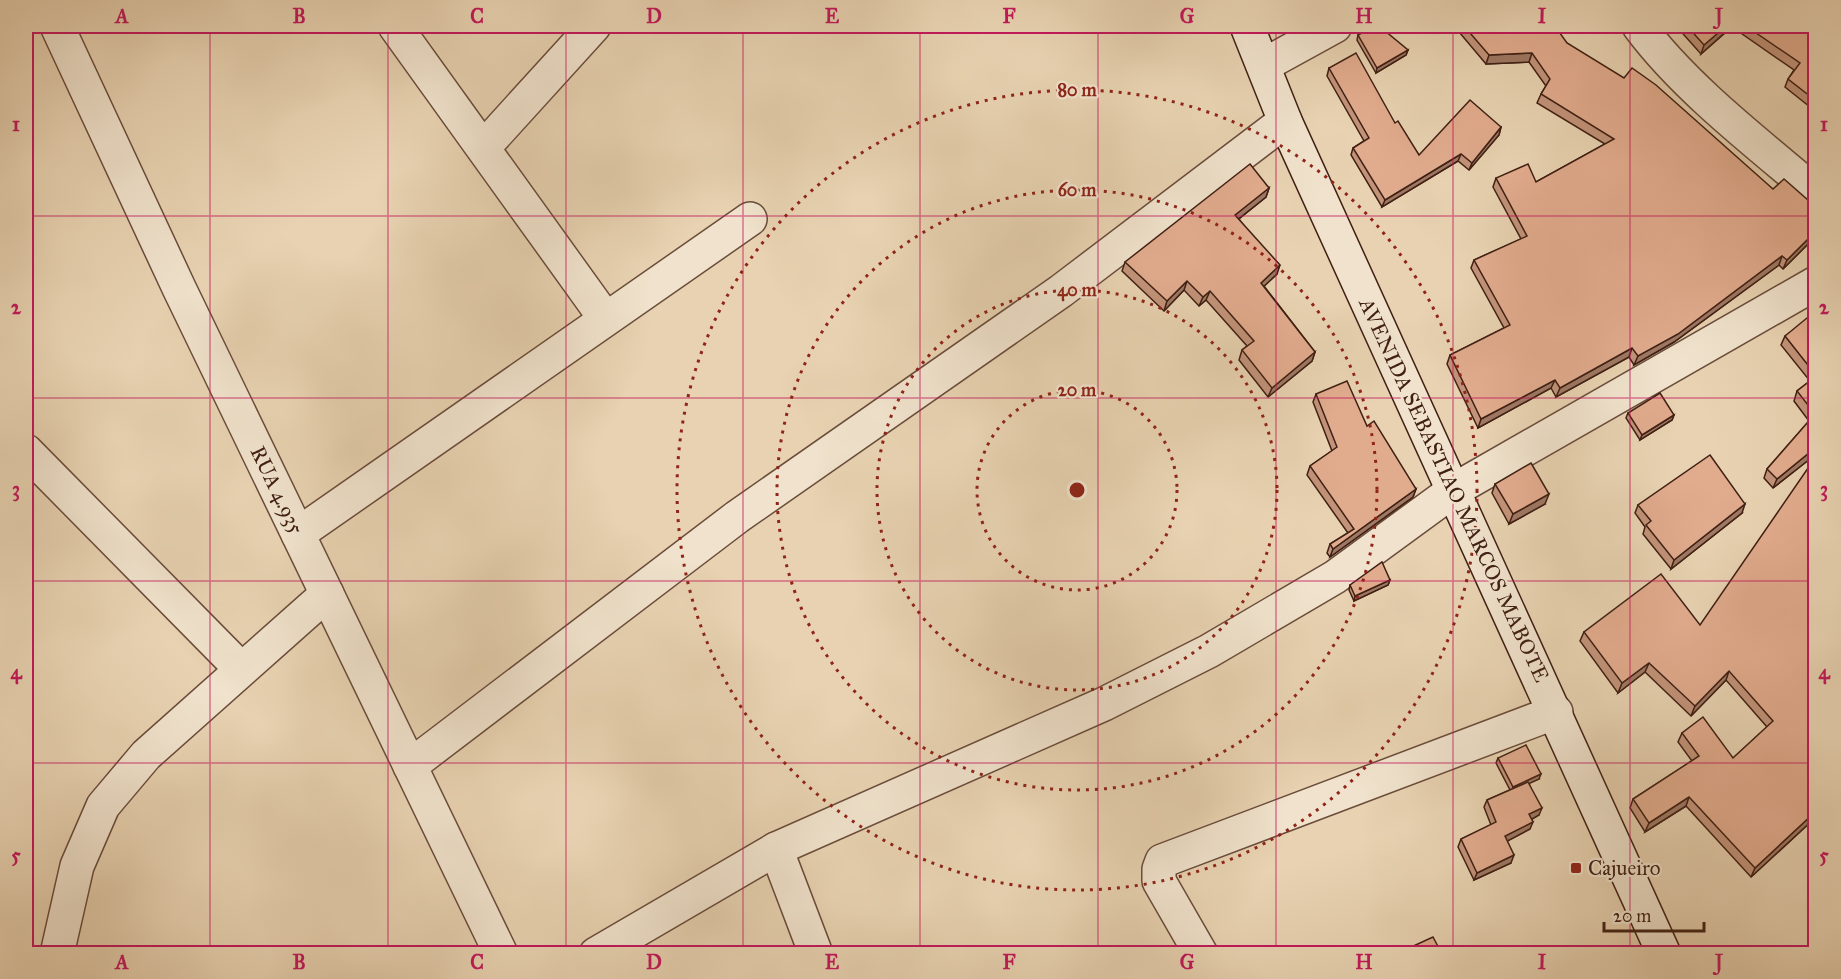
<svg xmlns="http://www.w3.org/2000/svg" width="1841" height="979" viewBox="0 0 1841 979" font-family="'IM FELL Great Primer',serif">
  <rect width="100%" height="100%" fill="#e8d2b1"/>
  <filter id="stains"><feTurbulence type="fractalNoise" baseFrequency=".00333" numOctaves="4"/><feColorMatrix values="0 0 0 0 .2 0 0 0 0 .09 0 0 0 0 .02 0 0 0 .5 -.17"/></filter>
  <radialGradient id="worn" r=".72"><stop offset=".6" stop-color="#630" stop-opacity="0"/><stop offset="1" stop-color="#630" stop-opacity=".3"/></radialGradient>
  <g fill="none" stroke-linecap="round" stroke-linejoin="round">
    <defs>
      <g id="minor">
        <polyline points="57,26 179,288 501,954"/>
        <polyline points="395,26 605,318"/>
        <path d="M 1639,26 C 1684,87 1757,143 1816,193"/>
        <polyline points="1264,65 1335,26"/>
        <polyline points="484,147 594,26"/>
        <polyline points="26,451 241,669"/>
        <polyline points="298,534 750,219"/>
        <polyline points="410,766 737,517 1061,291 1285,121"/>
        <polyline points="776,849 816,954"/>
        <polyline points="57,954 77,866 103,806 146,755 327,594"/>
        <polyline points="596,954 776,849 1104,704 1209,651 1335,577 1454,490 1816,283"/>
        <polyline points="1201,954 1159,881 1159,869 1162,861 1556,712"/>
      </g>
      <polyline id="secondary" points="1247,26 1285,121 1664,954"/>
    </defs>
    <use href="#minor" stroke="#6a4c3b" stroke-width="36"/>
    <use href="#secondary" stroke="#402014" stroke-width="36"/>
    <use href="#minor" stroke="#f0e2cc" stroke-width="33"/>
    <use href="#secondary" stroke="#f0e2cc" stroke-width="33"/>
  </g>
  <g fill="#c29379" stroke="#402014" stroke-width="1.5">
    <polygon points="1454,26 1547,26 1553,32 1567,43 1773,189 1808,200 1815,201 1815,244 1812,240 1783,269 1779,265 1674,342 1634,365 1629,357 1556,397 1551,388 1478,428 1447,364 1450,355 1504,328 1471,268 1474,260 1521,239 1493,187 1496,178 1536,182 1605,144 1537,103 1541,94 1546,86 1529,62 1486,64"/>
    <polygon points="1676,26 1799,26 1815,37 1815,111 1785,87 1788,79 1794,70 1732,27 1701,54"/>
    <polygon points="1358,35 1408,50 1406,55 1376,73 1357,40"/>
    <polygon points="1329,68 1395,123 1419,155 1501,127 1499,135 1469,170 1458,161 1382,207 1351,155 1353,148 1364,141 1327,76"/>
    <polygon points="1269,188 1266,197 1239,219 1277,274 1264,286 1315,352 1312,361 1268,397 1239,360 1242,350 1247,346 1206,300 1199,306 1184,290 1164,311 1122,271 1125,262"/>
    <polygon points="1815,316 1815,455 1773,488 1764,478 1767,469 1809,421 1794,401 1797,391 1810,381 1781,345 1785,336"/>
    <polygon points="1316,394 1367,426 1416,489 1413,497 1330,557 1327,553 1330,544 1348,533 1307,475 1310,466 1332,451 1313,402"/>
    <polygon points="1628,413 1674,415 1672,420 1640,440 1626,418"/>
    <polygon points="1495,484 1545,504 1509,524 1492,493"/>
    <polygon points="1638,505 1742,513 1671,569 1643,534 1645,527 1635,513"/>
    <polygon points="1390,580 1388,585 1354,601 1349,590 1350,585"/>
    <polygon points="1700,625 1815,667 1814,668 1815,818 1751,877 1686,806 1645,832 1630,808 1633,799 1692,761 1678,742 1682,733 1733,758 1767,727 1726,680 1691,716 1645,672 1618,693 1580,641 1584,632"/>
    <polygon points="1498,758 1539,779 1529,783 1539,815 1532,819 1530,829 1507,841 1511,863 1474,880 1458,847 1461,839 1491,825 1484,807 1487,800 1510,790 1496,763"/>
  </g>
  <g fill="#9e7863" stroke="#402014" stroke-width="1.5">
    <polygon points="1726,26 1732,26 1701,54 1704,45"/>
    <polygon points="1408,50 1406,55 1376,73 1377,68"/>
    <polygon points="1532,53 1529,62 1486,64 1489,55"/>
    <polygon points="1501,127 1499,135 1469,170 1472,163"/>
    <polygon points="1461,154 1458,161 1382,207 1385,200"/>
    <polygon points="1269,188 1266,197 1232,224 1235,215"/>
    <polygon points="1815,232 1812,240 1783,269 1787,260"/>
    <polygon points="1782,256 1779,265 1674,342 1634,365 1638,356"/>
    <polygon points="1280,265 1277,274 1258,292 1261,283"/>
    <polygon points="1187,281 1184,290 1164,311 1167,301"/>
    <polygon points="1210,291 1206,300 1199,306 1203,297"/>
    <polygon points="1632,348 1629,357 1556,397 1560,388"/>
    <polygon points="1315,352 1312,361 1268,397 1272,388"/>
    <polygon points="1555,380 1551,388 1478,428 1481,419"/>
    <polygon points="1674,415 1672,420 1640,440 1642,435"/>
    <polygon points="1815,448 1815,455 1773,488 1777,479"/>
    <polygon points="1416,489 1413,497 1330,557 1333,549"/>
    <polygon points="1549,494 1545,504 1509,524 1513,514"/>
    <polygon points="1745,504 1742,513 1671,569 1674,560"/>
    <polygon points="1390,580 1388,585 1354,601 1355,596"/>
    <polygon points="1649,663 1645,672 1618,693 1622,683"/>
    <polygon points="1729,671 1726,680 1691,716 1695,706"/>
    <polygon points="1541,774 1539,779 1511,792 1513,787"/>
    <polygon points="1689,797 1686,806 1645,832 1649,823"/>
    <polygon points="1542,808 1539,815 1527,822 1529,814"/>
    <polygon points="1815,812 1815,818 1751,877 1755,868"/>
    <polygon points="1533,822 1530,829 1502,844 1505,836"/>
    <polygon points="1514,855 1511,863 1474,880 1477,873"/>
  </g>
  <g fill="#e1ab8d" stroke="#402014" stroke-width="1.5">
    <polygon points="1375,26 1379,26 1408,50 1377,68 1358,35"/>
    <polygon points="1464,26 1547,26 1553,32 1557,29 1567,43 1624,78 1632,68 1656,85 1773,189 1784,179 1808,200 1815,201 1815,232 1787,260 1782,256 1678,334 1638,356 1632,348 1560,388 1555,380 1481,419 1450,355 1510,325 1474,260 1527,236 1496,178 1528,164 1536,182 1614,139 1541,94 1550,79 1532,53 1489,55"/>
    <polygon points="1687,26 1726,26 1704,45"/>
    <polygon points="1746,26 1799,26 1815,37 1815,100 1788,79 1800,63"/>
    <polygon points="1356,53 1395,123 1398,121 1419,155 1470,100 1501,127 1472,163 1461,154 1385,200 1353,148 1369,138 1329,68"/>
    <polygon points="1250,164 1269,188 1235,215 1280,265 1261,283 1315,352 1272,388 1242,350 1254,341 1210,291 1203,297 1187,281 1167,301 1125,262"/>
    <polygon points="1813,313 1815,316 1815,374 1785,336"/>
    <polygon points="1815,377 1815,448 1777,479 1767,469 1815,414 1797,391"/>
    <polygon points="1347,381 1367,426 1374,421 1416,489 1333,549 1330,544 1354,529 1310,466 1337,447 1316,394"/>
    <polygon points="1660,393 1674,415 1642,435 1628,413"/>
    <polygon points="1710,455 1745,504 1674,560 1646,525 1651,521 1638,505"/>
    <polygon points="1815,458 1815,661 1812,665 1815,670 1815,812 1755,868 1689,797 1649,823 1633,799 1699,756 1682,733 1703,717 1733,758 1773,721 1729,671 1695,706 1649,663 1622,683 1584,632 1661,574 1700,625"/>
    <polygon points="1531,463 1549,494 1513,514 1495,484"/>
    <polygon points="1382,562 1390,580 1355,596 1350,585"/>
    <polygon points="1526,745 1541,774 1513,787 1498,758"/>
    <polygon points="1528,782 1542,808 1529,814 1533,822 1505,836 1514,855 1477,873 1461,839 1496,822 1487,800"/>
    <polygon points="1433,937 1442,954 1396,954"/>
  </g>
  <path fill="none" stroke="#c2185b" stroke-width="1.5" stroke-opacity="0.55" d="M 210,26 L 210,954M 388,26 L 388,954M 566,26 L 566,954M 743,26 L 743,954M 920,26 L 920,954M 1098,26 L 1098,954M 1276,26 L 1276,954M 1453,26 L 1453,954M 1630,26 L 1630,954M 26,216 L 1816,216M 26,398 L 1816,398M 26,581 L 1816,581M 26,763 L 1816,763"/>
  <g fill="none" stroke="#8f2418" stroke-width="3" stroke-dasharray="3 6">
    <circle cx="1077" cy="490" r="100"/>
    <circle cx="1077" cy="490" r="200"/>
    <circle cx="1077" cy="490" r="300"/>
    <circle cx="1077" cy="490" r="400"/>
  </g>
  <rect fill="#8f2418" stroke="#f0e2cc" stroke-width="2" x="1570" y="862" width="12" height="12" rx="3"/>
  <g text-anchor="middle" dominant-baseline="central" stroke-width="4.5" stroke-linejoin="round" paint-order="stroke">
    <g font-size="21" fill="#402014" stroke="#f0e2cc">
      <text transform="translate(277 490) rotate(64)">RUA 4.935</text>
      <text transform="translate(1454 490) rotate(65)">AVENIDA SEBASTIAO MARCOS MABOTE</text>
    </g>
    <g font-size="21" fill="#402014" stroke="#f0e2cc" text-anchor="start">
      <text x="1588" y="868">Cajueiro</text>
    </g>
  </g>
  <circle cx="1077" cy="490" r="9" fill="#8f2418" stroke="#f0e2cc" stroke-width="3"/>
  <g font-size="18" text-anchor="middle" font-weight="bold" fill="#8f2418" stroke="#f0e2cc" stroke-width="4.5" stroke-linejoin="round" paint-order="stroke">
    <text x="1077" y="96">80 m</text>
    <text x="1077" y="196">60 m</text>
    <text x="1077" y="296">40 m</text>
    <text x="1077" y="396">20 m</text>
  </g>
  <rect width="1841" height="979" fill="none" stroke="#e8d2b1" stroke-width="66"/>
  <path d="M1604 922v9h100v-9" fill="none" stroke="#402014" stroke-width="3"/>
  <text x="1613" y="922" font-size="18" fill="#402014" stroke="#f0e2cc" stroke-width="4.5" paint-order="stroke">20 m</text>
  <rect x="33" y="33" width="1775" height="913" fill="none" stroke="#c2185b" stroke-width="2"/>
  <g font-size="20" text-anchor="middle" font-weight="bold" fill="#c2185b">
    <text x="122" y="23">A</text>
    <text x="299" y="23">B</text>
    <text x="477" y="23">C</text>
    <text x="654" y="23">D</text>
    <text x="832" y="23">E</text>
    <text x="1009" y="23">F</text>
    <text x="1187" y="23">G</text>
    <text x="1364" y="23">H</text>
    <text x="1542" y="23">I</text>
    <text x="1719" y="23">J</text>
    <text x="16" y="131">1</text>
    <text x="1824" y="131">1</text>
    <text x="16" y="314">2</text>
    <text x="1824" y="314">2</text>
    <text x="16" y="496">3</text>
    <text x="1824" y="496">3</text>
    <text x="16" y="679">4</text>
    <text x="1824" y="679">4</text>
    <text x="16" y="862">5</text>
    <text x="1824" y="862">5</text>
    <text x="122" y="969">A</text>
    <text x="299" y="969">B</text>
    <text x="477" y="969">C</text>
    <text x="654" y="969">D</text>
    <text x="832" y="969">E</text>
    <text x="1009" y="969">F</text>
    <text x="1187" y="969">G</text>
    <text x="1364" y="969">H</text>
    <text x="1542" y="969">I</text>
    <text x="1719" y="969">J</text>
  </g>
  <rect width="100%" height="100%" filter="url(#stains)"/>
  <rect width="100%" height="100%" fill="url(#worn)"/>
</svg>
